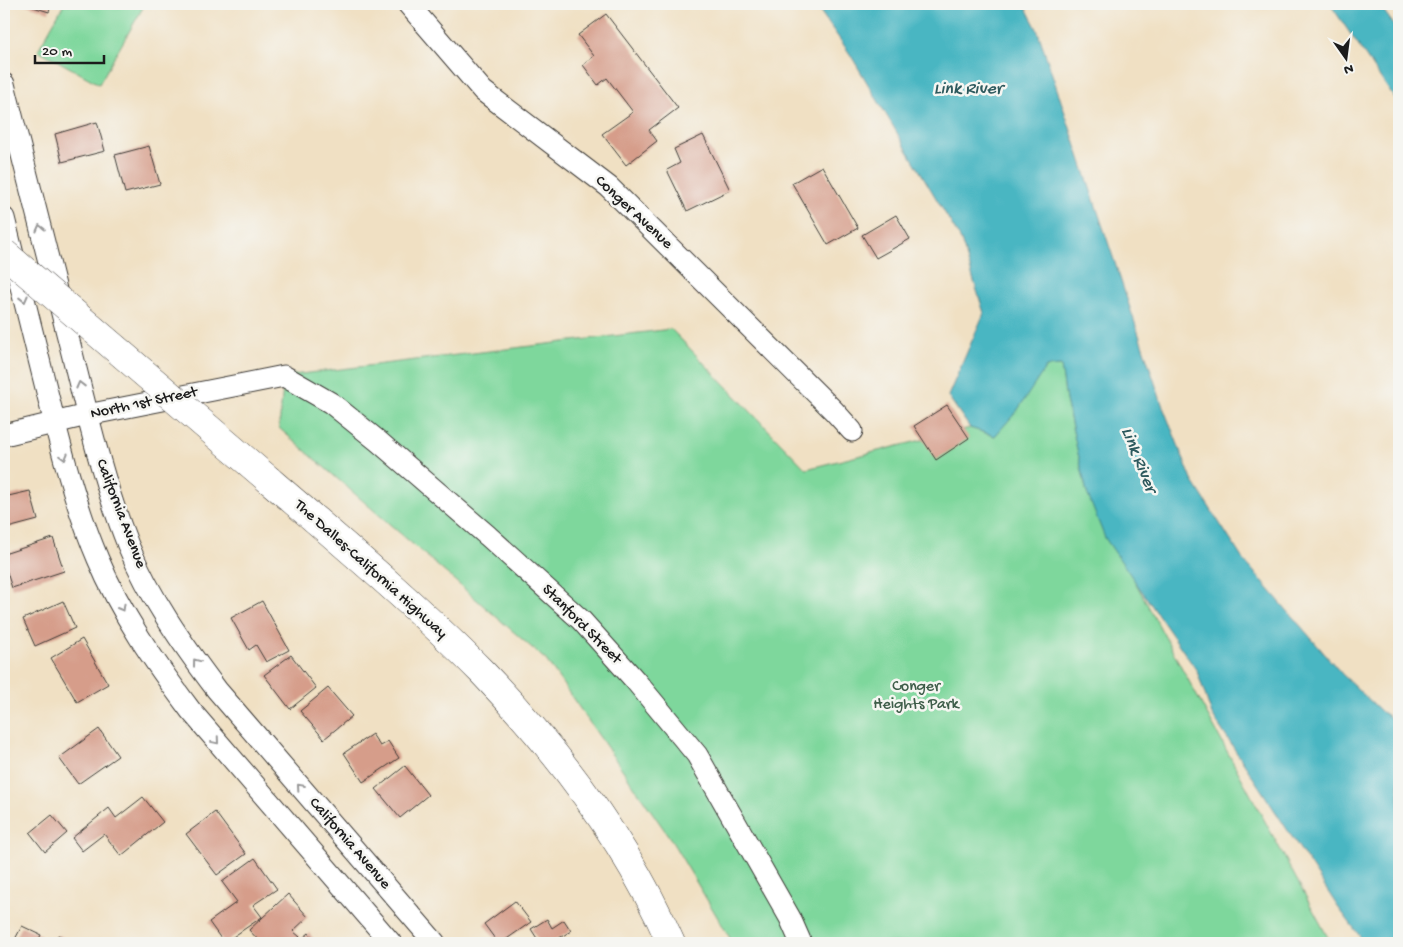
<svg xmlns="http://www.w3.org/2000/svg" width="1403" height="947" viewBox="0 0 1403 947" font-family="'Gochi Hand',sans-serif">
  <rect width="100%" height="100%" fill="#f6f6f2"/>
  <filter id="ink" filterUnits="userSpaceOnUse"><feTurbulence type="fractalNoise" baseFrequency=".02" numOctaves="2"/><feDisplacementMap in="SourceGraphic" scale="10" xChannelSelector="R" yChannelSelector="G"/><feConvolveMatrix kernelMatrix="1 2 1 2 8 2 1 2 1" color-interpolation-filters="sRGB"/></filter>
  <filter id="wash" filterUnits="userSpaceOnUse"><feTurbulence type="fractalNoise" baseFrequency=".0096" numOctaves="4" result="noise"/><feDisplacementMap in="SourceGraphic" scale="20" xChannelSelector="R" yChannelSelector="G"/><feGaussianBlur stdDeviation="1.12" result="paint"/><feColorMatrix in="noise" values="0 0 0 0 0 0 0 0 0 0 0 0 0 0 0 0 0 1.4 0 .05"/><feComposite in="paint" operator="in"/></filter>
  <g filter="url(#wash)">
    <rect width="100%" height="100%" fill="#f0e0c3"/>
    <g fill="#7ed79c" stroke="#4d7a5c">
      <polygon points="64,4 145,4 99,84 38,50"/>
      <polygon points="671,329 806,469 970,428 995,436 1046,367 1061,366 1066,400 1087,493 1331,943 733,943 668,835 546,660 279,428 284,376"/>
    </g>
    <g fill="#48b6c2" stroke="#32696f">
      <polygon points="815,4 1024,4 1037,29 1163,407 1192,480 1242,558 1342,674 1382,712 1399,723 1399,943 1365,943 1338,907 1212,715 1197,671 1105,538 1087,493 1066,400 1061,366 1046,367 1017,411 995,436 970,428 948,396 984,313 961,240 850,54"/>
      <polygon points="1330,4 1379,4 1399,32 1399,105"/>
    </g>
    <g id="blocks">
      <g fill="#d69d8a">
        <polygon points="24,4 51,4 49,12"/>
        <polygon points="606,14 678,108 649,130 657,141 626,165 602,134 633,112 607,78 598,85 583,65 594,56 578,35"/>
        <polygon points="97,122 105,151 62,162 55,134"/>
        <polygon points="703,135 730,190 687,211 667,170 680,163 674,149"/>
        <polygon points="149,146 160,184 125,193 115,155"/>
        <polygon points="822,166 858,228 828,245 792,183"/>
        <polygon points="896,215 910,239 876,258 862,235"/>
        <polygon points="947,405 969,438 936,460 914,426"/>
        <polygon points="30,491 38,520 4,529 4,497"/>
        <polygon points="53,538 64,571 12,588 4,563 4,554"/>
        <polygon points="63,601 75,628 35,646 23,619"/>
        <polygon points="262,601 289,650 266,662 256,645 249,650 231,618"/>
        <polygon points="82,639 108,684 77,702 51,658"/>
        <polygon points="291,655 316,688 290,709 264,675"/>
        <polygon points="328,688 352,716 324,739 300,711"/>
        <polygon points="99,729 118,756 78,784 59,758"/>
        <polygon points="372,734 380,746 388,741 399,758 363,782 344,753"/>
        <polygon points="405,766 428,795 400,818 376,789"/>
        <polygon points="143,797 163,822 121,856 104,834 82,851 72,838 109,808 116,818"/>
        <polygon points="215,812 246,854 217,875 186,834"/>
        <polygon points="52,815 67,833 45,852 30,833"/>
        <polygon points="255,858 277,889 253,905 262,917 224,943 209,922 237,902 222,882"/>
        <polygon points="288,894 308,917 293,931 300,937 293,943 261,943 249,930"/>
        <polygon points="515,901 531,922 501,943 498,943 484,924"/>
        <polygon points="547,919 552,928 564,920 571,931 551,943 540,943 531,929"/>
        <polygon points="22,926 41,935 37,943 13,943"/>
        <polygon points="309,933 317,943 297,943"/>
        <polygon points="58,935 76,943 53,943"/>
      </g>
    </g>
  </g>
  <g filter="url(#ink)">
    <use href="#blocks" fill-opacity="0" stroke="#3c3935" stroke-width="1"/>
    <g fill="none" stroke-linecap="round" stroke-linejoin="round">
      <defs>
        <g id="street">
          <polyline points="408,4 483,91 609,187 834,411 852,431"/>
          <path d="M 4,84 C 26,171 48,258 70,345 C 87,412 102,480 128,545 C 150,598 183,645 217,690 L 435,943"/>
          <path d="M 4,218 C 18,276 33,334 47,392 C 61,448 75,505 98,559 C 121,614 155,663 191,711 L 391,943"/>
          <polyline points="4,435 87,415 284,376 331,403 378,441 488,536 581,620 634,679 697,755 790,918 801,943"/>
        </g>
        <path id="highway" d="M 269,480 C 341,542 415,604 482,672 C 558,751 627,842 671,943"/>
      </defs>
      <use href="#street" stroke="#3c3935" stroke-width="23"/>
      <use href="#highway" stroke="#3c3935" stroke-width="29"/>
      <use href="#street" stroke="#fff" stroke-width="21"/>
      <use href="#highway" stroke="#fff" stroke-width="28"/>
      <defs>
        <polyline id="highway-bridge" points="4,253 269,480"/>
      </defs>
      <use href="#highway-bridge" stroke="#3c3935" stroke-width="29" stroke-linecap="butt"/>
      <use href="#highway-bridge" stroke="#fff" stroke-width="28"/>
    </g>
    <defs><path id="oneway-chevron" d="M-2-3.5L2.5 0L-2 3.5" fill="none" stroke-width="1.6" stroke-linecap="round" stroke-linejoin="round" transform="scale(1.25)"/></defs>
    <g stroke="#999">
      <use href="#oneway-chevron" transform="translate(40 228) rotate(-104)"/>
      <use href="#oneway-chevron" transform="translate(24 299) rotate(76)"/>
      <use href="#oneway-chevron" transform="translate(80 385) rotate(-104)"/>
      <use href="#oneway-chevron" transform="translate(64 457) rotate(75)"/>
      <use href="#oneway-chevron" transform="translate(122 608) rotate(60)"/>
      <use href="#oneway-chevron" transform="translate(196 662) rotate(-127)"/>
      <use href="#oneway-chevron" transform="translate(216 741) rotate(50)"/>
      <use href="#oneway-chevron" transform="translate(300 787) rotate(-131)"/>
    </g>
  </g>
  <g text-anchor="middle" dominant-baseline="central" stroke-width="5" stroke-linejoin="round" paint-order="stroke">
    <g font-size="16" fill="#1c1c1c" stroke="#f6f6f2">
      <text transform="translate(633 213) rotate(43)">Conger Avenue</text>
      <text transform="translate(144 404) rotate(-12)">North 1st Street</text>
      <text transform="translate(120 514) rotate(69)">California Avenue</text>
      <text transform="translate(370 570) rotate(42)">The Dalles-California Highway</text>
      <text transform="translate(581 625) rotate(45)">Stanford Street</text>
      <text transform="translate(349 844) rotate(49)">California Avenue</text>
    </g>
    <g font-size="16" fill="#3e5d49" stroke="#f6f6f2">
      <text x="916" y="687">Conger<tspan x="916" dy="18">Heights Park</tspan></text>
    </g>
    <g font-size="18" font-style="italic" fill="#2e5a5e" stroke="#f6f6f2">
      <text x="968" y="89">Link River</text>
      <text transform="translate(1138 460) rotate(68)">Link River</text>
    </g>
  </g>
  <rect width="1403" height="947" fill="none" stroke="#f6f6f2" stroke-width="20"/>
  <g transform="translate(1346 58) rotate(166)" stroke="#f6f6f2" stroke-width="4" paint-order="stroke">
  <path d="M0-4L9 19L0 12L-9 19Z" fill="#1c1c1c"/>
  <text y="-8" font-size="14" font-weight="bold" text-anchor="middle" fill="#1c1c1c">N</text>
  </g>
  <path d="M35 55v8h69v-8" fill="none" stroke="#1c1c1c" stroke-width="2.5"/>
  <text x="42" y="55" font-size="15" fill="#1c1c1c" stroke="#f6f6f2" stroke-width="4" paint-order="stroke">20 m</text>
</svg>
